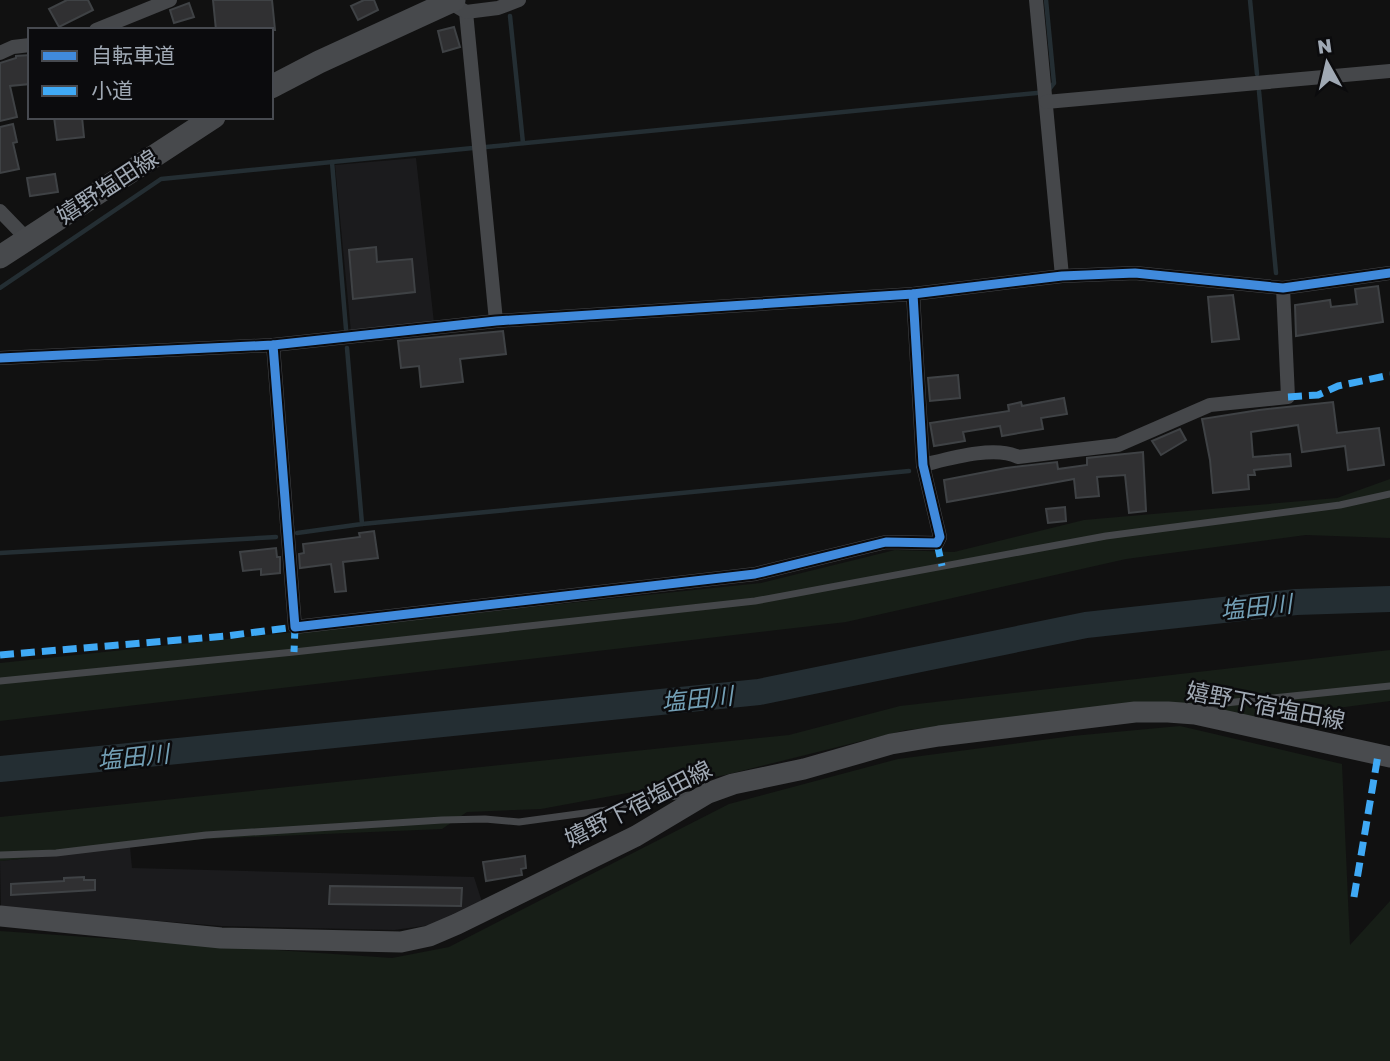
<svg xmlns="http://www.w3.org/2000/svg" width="1390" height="1061" viewBox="0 0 1390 1061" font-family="'Golos Text','Noto Sans JP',sans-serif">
  <rect width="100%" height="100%" fill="#111"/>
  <g fill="#1b1b1d">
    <polygon points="416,158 434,323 351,332 335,165"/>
    <polygon points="130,847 132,868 474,877 482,902 431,925 394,930 221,926 1,908 0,861"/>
  </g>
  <g fill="#171e17">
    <polygon points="1390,479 1390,538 1306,535 1126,559 846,622 0,721 0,663 761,583 895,550 954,552 1084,520 1337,498"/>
    <polygon points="1390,650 1390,701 1262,718 1174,703 906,730 725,775 541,809 467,812 442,829 205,839 0,861 0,817 789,735 900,706"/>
    <polygon points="1180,726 1342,764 1350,945 1390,901 1390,1061 0,1061 0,931 392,958 449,947 729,804 898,759 1072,736"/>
  </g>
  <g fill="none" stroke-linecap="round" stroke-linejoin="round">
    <g stroke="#242e33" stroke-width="4.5">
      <polyline points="1250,0 1257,74"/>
      <polyline points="510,16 523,143"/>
      <polyline points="1259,91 1276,273"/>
      <polyline points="486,147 1047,92 1054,83 1046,0"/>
      <polyline points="332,162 346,329"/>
      <polyline points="0,288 161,179 473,148"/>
      <polyline points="362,524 909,471"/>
      <polyline points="297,533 362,524 347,348"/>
      <polyline points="0,553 276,537"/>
    </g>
    <polyline stroke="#242e33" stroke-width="26" points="0,769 759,692 1086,625 1296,602 1390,599"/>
  </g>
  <g fill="#303032" stroke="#3f4245" stroke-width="2">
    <polygon points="67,0 88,0 93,10 59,27 49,9"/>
    <polygon points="213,0 272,0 275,30 216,30"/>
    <polygon points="364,0 374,0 378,10 358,20 351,6"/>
    <polygon points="189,3 194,17 174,23 170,10"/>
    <polygon points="454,27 460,47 443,52 438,31"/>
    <polygon points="30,55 30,84 10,86 17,117 0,121 0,63 16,58 16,56"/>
    <polygon points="54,117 82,117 84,137 57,140"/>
    <polygon points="13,124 17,142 13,143 19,169 0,173 0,127"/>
    <polygon points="55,174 58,192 30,196 27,178"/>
    <polygon points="376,247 377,262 412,259 415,292 353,299 349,250"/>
    <polygon points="1378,286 1383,322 1296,336 1295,305 1330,300 1331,307 1357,304 1355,289"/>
    <polygon points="1233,295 1239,339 1212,342 1208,297"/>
    <polygon points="503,331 506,354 460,359 463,382 421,387 419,366 401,368 398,341"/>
    <polygon points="958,375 960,398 930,401 928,378"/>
    <polygon points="1064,398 1067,414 1041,418 1043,429 1002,436 1000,426 963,432 965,441 934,446 930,423 1009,411 1008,405 1021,402 1022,406"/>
    <polygon points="1333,402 1337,433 1379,428 1384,465 1348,470 1345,446 1302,452 1298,425 1251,432 1253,457 1290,454 1291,466 1254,470 1255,475 1248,475 1249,489 1213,493 1210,460 1202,419 1259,410"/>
    <polygon points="1180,429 1186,440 1161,455 1152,441"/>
    <polygon points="1143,452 1146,511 1129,513 1125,475 1097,477 1099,496 1076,498 1074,479 947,502 944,480 1006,468 1057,462 1058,469 1087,465 1087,458"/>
    <polygon points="1065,507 1066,521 1048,523 1046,509"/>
    <polygon points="374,531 378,558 343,562 346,591 335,592 331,564 300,568 299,554 304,553 303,544 360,537 359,533"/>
    <polygon points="276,548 277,557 280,557 280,573 261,575 261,569 243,571 240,552"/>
    <polygon points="525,856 526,868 521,869 522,875 486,881 483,862"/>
    <polygon points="84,877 84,880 95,880 95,890 11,895 11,884 64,881 64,878"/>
    <polygon points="330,886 462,888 461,906 329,904"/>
  </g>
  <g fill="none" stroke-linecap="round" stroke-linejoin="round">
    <g stroke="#45474a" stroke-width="7">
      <polyline points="0,681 294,652 755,601 1106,536 1340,505 1390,494"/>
      <polyline points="1196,706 1390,686"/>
      <polyline points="0,855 56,853 206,835 442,820 485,819 519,822 607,810 644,799 690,795"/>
    </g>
    <g stroke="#45474a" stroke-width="14">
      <polyline points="446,0 466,12 496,321"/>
      <polyline points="1036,0 1062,276"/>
      <polyline points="466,12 498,8 519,0"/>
      <polyline points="96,30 170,0"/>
      <polyline points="0,53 13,47 30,45"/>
      <polyline points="1046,102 1390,71"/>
      <polyline points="0,211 27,239"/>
      <polyline points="273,345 295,627 755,574 886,542 937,543 940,537 923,465 913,294"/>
      <polyline points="0,358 273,345 496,321 913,294 1062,276 1135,273 1283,288 1390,273"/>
      <path d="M 923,465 C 948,459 994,445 1018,457 L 1118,445 L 1210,405 L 1288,397 L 1283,288"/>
    </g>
    <polyline stroke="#494b4e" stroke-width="21" points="0,916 221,938 401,942 429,936 457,924 636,836 708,793 733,784 804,769 891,744 939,736 1135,712 1168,712 1195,714 1390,757"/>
    <g stroke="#47494c" stroke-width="23">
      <polyline points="271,87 319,62 454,0"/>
      <polyline points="0,257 214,117"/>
    </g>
    <g stroke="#3fa9f5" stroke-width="7" stroke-dasharray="14 7" stroke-linecap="butt">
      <polyline points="1288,397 1318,395 1338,386 1390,375"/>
      <polyline points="937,543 942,566"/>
      <polyline points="0,655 226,636 295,627 294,652"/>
      <polyline points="1354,897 1378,755"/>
    </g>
    <defs>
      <g id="cycleway">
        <polyline points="273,345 295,627 755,574 886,542 937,543 940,537 923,465 913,294"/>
        <polyline points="0,358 273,345 496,321 913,294 1062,276 1135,273 1283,288 1390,273"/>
      </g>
    </defs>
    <use href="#cycleway" stroke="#0b0b0d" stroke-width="13"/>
    <use href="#cycleway" stroke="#408adc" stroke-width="9"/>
  </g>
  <g text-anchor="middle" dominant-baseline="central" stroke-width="5" stroke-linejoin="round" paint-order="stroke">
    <g font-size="23" fill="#a0a9b4" stroke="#0b0b0d">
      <text transform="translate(107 186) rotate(-33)">嬉野塩田線</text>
      <text transform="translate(1266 705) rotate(11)">嬉野下宿塩田線</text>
      <text transform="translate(638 803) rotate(-27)">嬉野下宿塩田線</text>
    </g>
    <g font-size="24" font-style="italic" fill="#729eb4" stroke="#0b0b0d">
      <text transform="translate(1256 606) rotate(-6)">塩田川</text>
      <text transform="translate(697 698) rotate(-6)">塩田川</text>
      <text transform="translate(133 756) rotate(-6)">塩田川</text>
    </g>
  </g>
  <rect x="28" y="28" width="245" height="91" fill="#0b0b0d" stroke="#474a50" stroke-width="2"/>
  <rect x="42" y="51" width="35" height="10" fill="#408adc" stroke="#474a50" stroke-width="2"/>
  <text x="91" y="63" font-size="21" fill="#a0a9b4">自転車道</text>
  <rect x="42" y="86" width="35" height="10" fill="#3fa9f5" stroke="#474a50" stroke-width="2"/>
  <text x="91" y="98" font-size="21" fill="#a0a9b4">小道</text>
  <g transform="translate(1327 63) rotate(352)" stroke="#0b0b0d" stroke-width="5" paint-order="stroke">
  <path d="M0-5L12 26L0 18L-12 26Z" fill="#a0a9b4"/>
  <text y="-10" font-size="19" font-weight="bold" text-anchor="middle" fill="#a0a9b4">N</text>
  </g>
</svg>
